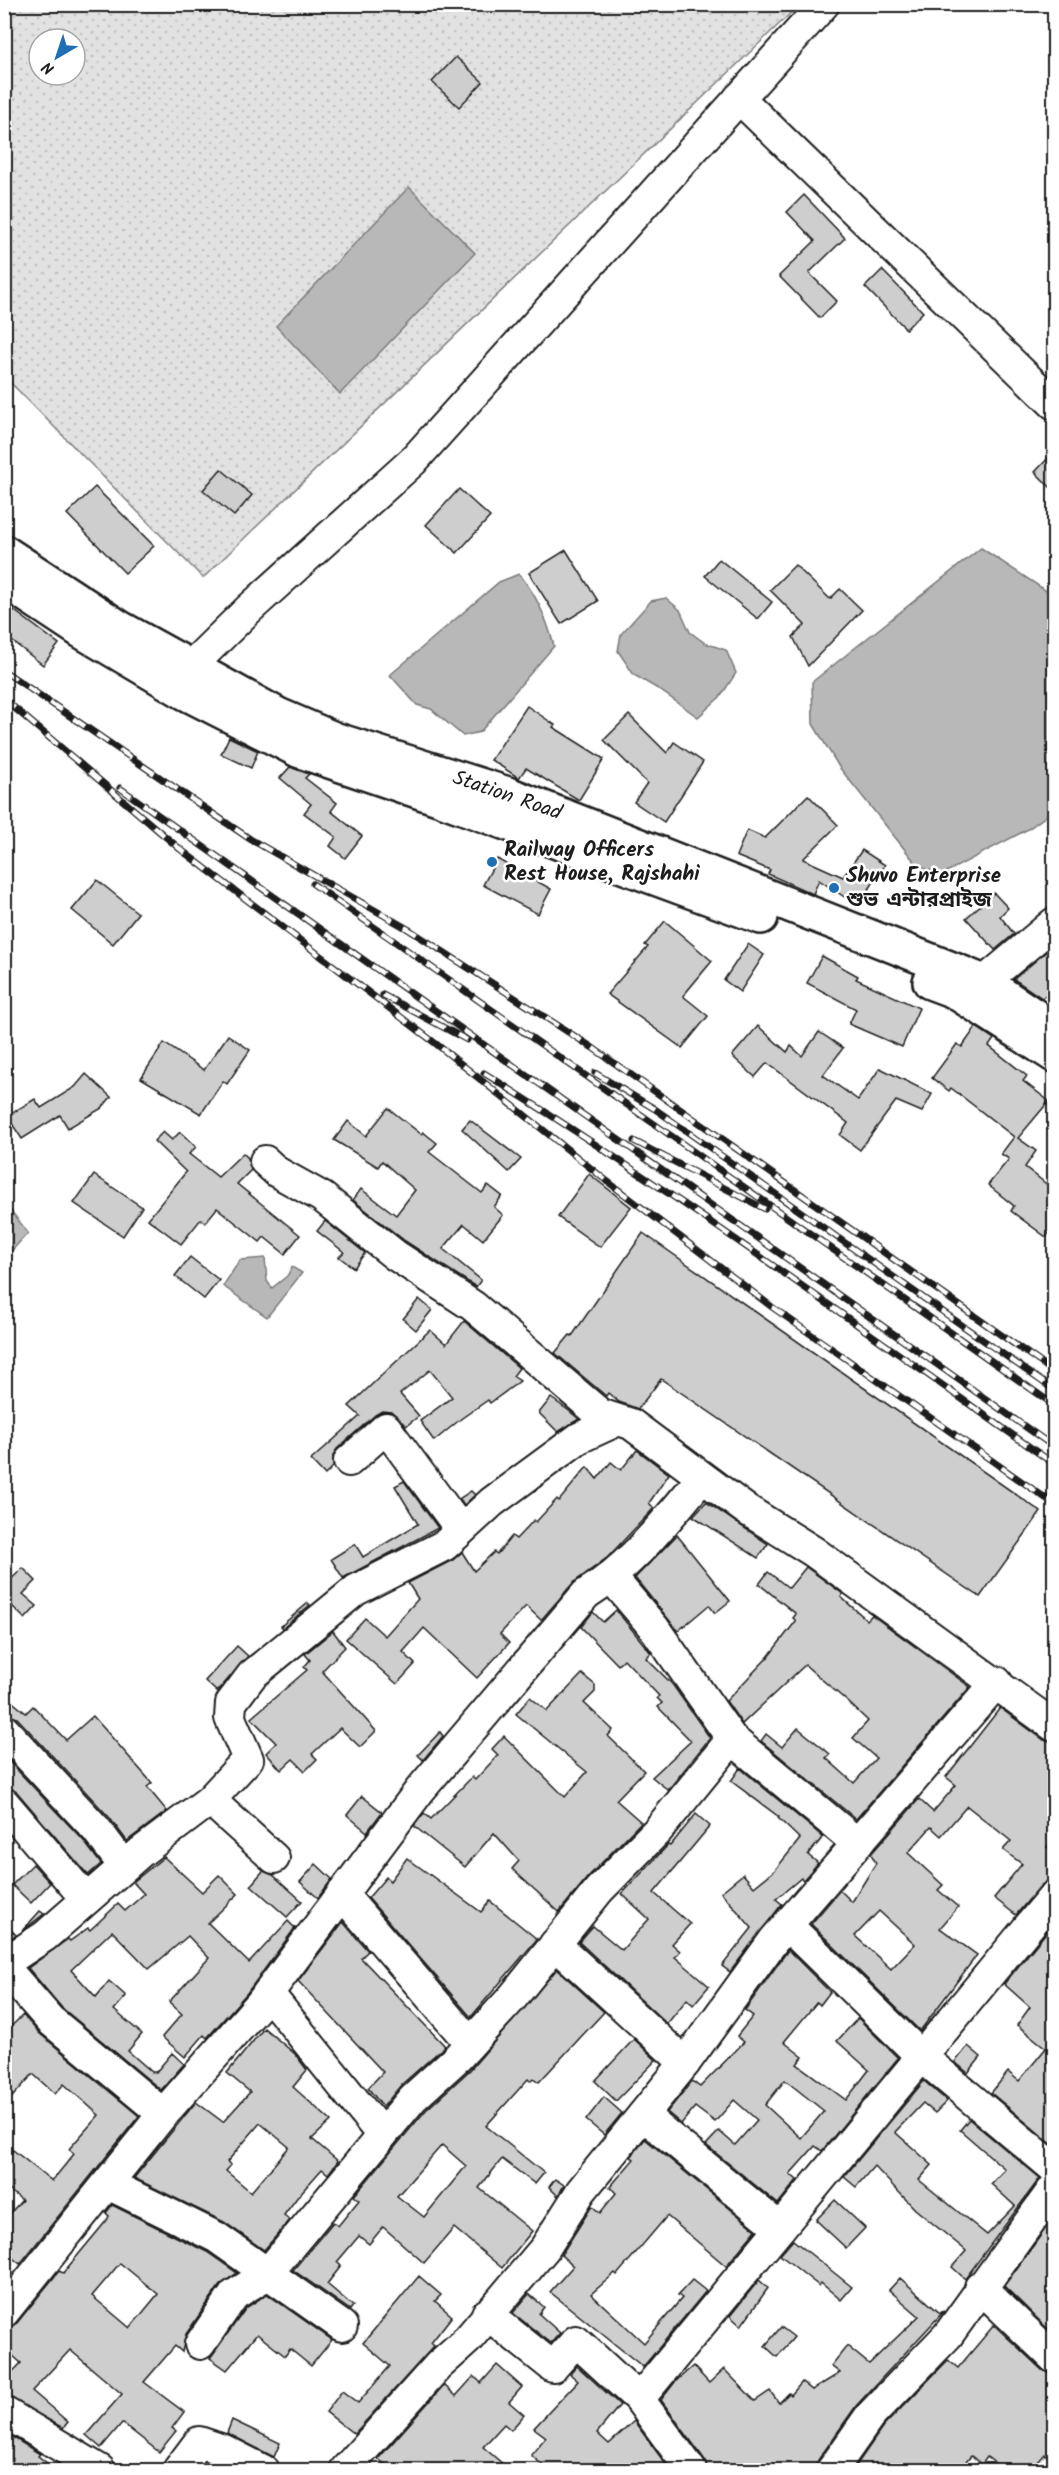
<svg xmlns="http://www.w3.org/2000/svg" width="1059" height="2475" viewBox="0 0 1059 2475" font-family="Kalam,'Noto Sans Bengali',sans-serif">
  <defs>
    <pattern id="green-dots" width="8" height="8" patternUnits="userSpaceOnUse" patternTransform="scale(1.5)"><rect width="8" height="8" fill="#e2e2e2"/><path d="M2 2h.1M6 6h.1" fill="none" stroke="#c1c1c1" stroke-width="1.8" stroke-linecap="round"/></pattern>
  </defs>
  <rect width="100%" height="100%" fill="#fff"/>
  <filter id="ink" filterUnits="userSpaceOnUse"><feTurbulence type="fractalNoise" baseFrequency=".0167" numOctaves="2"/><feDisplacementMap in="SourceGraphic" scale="12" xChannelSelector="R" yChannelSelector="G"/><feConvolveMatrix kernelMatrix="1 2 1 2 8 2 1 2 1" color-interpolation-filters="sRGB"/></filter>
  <g filter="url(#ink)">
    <path fill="url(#green-dots)" stroke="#7f7f7f" stroke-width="1.5" fill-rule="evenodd" d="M 4,5 L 799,5 L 203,578 L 5,377 ZM 39,39 L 75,39 L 75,75 L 39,75 Z"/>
    <g fill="#b8b8b8" stroke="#7a7a7a" stroke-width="1.5">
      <polygon points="409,187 475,253 340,394 276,326"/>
      <polygon points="981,548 1054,596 1054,810 1028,829 941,875 918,866 839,767 813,724 812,682"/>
      <path d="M 519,574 C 537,595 547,619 554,646 L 480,732 L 463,736 L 431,709 L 417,705 L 390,675 L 499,582 Z"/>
      <polygon points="666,598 680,610 690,632 705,643 726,650 736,673 721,696 698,717 658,689 634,675 618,651 621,634 651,601"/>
      <polygon points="5,1203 28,1233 5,1258"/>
      <polygon points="265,1258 267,1281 272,1288 287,1276 292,1267 302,1273 267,1317 223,1286 240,1260"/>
    </g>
    <g fill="#cecece" stroke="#1c1c1c" stroke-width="1.5" fill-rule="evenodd">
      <polygon points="456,57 483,82 459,107 432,82"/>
      <polygon points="804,195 845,238 809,273 837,301 820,318 779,276 815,241 787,212"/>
      <polygon points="882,270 923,312 906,329 865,287"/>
      <polygon points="1054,452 1054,491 1035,472"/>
      <polygon points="221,469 252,495 234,516 203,490"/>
      <polygon points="95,487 154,546 125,573 67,514"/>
      <polygon points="459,489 490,517 457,553 426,525"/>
      <polygon points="566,550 598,601 561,624 529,573"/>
      <polygon points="719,559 772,602 758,619 705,576"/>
      <polygon points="795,565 830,599 840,589 862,610 808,666 793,637 805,625 770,590"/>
      <polygon points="4,603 59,644 43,665 4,635"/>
      <polygon points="527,706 555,725 553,727 604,759 579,800 526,768 519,778 491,760"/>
      <polygon points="629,715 667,753 674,742 703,762 664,822 634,802 647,783 604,740"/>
      <polygon points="229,737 258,751 251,768 221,754"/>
      <polygon points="290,767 309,774 305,778 337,803 331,811 362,836 345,858 330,846 336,837 304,813 311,804 280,778"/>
      <polygon points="808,795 838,825 803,859 843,877 862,850 885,865 858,906 819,880 813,894 768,874 770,870 736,856 747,830 765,838"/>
      <polygon points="497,859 551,889 538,914 483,885"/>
      <polygon points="97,880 138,913 113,944 72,910"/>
      <polygon points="994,893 1008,908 1000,916 1014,934 995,950 966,918"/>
      <polygon points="665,921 712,961 683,996 708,1016 682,1048 607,994 648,947 645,945"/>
      <polygon points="748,944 764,955 740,992 724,980"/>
      <polygon points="1054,945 1054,988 1042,998 1014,979"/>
      <polygon points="822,956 858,976 856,979 919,1008 902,1047 849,1024 856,1009 807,983"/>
      <polygon points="758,1026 787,1052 791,1046 802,1056 819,1032 843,1048 823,1075 858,1100 880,1068 932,1094 922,1112 896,1101 860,1150 840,1135 848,1123 767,1063 755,1077 732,1056"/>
      <polygon points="976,1027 994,1039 989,1046 1027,1076 1023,1081 1049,1101 1018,1138 1036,1151 1025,1167 1054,1190 1054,1226 1046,1237 1011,1211 1014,1206 988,1185 1009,1159 1001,1154 1014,1137 951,1088 949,1091 932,1078 957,1044 962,1047"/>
      <polygon points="228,1035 250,1050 227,1084 223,1081 201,1114 141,1078 164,1043 204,1070"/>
      <polygon points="86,1074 111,1097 102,1108 68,1128 60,1115 22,1139 7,1116 35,1099 41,1108 75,1087"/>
      <polygon points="388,1108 421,1134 423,1132 437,1143 429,1152 482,1193 488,1185 502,1196 494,1207 503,1215 483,1240 464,1224 443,1249 481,1280 476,1287 405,1241 353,1200 361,1189 396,1215 415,1190 382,1161 378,1167 334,1140 348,1121 366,1136"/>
      <polygon points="470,1120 521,1159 509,1172 462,1129"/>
      <polygon points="163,1132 172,1140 180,1132 196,1147 189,1154 218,1177 243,1153 248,1158 251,1170 237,1184 300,1235 285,1254 264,1237 260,1242 217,1208 205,1223 201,1219 181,1244 148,1219 186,1172 154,1141"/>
      <polygon points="589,1174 631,1207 600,1247 558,1217"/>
      <polygon points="94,1175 142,1207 123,1236 74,1203"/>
      <polygon points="325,1221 365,1253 354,1268 339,1257 344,1252 317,1231"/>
      <polygon points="643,1233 1041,1512 980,1597 661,1379 638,1409 619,1402 608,1393 606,1396 555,1353 570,1335 572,1336"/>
      <polygon points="190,1257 219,1280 204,1299 175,1276"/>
      <polygon points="419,1299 432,1310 416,1330 403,1319"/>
      <polygon points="464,1321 519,1368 513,1376 520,1381 490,1403 488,1400 462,1418 434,1441 420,1421 452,1397 430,1370 400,1394 419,1416 406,1426 392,1412 382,1411 375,1415 337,1449 333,1456 333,1467 325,1475 311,1460 360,1416 349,1406 430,1330 446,1344"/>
      <polygon points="551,1398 568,1410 579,1419 558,1432 539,1413"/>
      <polygon points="637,1450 669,1474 649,1503 654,1508 608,1557 573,1583 541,1620 526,1606 500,1634 509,1643 477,1678 424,1628 403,1652 415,1664 397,1684 346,1639 365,1618 385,1636 418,1599 408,1583 453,1560 462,1552 474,1571 494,1552 497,1554 512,1536 516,1539 534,1520 536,1522 557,1499 559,1501 587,1467 597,1479 611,1462 621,1470"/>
      <polygon points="404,1481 438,1528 343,1578 331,1559 355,1544 363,1557 418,1524 395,1486"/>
      <polygon points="471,1491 475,1495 464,1505 459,1499"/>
      <polygon points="706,1502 768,1544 758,1558 693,1516"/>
      <polygon points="677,1535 730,1601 715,1613 709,1605 678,1631 635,1578"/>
      <polygon points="806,1567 843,1594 841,1597 867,1620 872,1615 970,1687 856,1819 761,1741 766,1734 782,1747 798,1728 830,1754 826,1758 854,1783 876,1758 853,1738 868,1721 848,1702 805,1665 742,1724 726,1701 768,1657 796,1621 793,1618 796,1614 759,1584 768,1572 789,1588"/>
      <polygon points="23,1568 36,1581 23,1594 37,1606 25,1619 4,1598 4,1586"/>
      <polygon points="308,1603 310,1605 283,1628 281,1626"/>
      <polygon points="616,1610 651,1653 646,1658 672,1684 710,1738 668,1790 652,1777 691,1741 658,1707 662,1703 657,1698 659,1696 624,1659 618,1665 581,1627 593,1612 603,1622"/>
      <polygon points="333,1631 345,1647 322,1671 376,1731 360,1747 340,1728 312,1754 317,1759 305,1771 293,1759 281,1770 266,1753 276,1743 251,1718 307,1670 304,1667 310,1660 305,1654"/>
      <polygon points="237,1646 248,1656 217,1692 205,1681"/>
      <polygon points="582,1674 595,1685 595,1692 584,1703 613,1730 608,1736 644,1771 616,1800 641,1822 587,1878 559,1912 512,1869 519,1861 494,1833 465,1867 414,1826 424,1813 431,1819 472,1777 475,1780 498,1755 492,1749 504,1736 565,1797 587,1772 516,1714 530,1697 547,1711"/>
      <polygon points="4,1695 26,1713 33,1706 66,1740 93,1716 152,1783 147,1787 167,1811 127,1841 109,1817 17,1718 4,1713"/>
      <path d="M 1000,1708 L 1044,1740 L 1054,1743 L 1054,1837 L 1047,1847 L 1054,1853 L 1054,1879 L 1041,1885 L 1016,1915 L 994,1898 L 1022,1864 L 1003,1850 L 1011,1841 L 967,1806 L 941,1836 L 931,1827 L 908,1853 L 943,1885 L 938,1890 L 958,1907 L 940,1928 L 977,1955 L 920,2031 L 811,1924 L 840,1890 L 852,1902 L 876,1863 L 871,1854 L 919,1799 L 933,1812 L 956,1785 L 946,1777 ZM 879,1911 L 915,1944 L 891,1969 L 855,1936 Z"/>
      <polygon points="440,1732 443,1736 423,1760 418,1755"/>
      <polygon points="4,1756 83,1840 101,1864 88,1875 17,1792 4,1786"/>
      <polygon points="740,1768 823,1837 808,1855 818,1863 803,1880 801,1878 776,1899 782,1904 730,1972 722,1966 752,1928 721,1892 743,1874 754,1887 775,1870 800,1839 778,1818 779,1817 731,1781"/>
      <polygon points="362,1796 382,1812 367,1832 347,1815"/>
      <polygon points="696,1814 710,1826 654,1893 690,1924 672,1944 680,1951 675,1957 709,1986 693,2005 687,1999 667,2024 579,1942 593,1926 622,1950 649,1919 622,1894 668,1845 670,1846"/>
      <polygon points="164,1857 202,1892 219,1875 238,1894 208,1923 249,1963 288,1921 295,1928 247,1993 207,2038 204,2035 185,2057 162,2037 182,2014 169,2002 209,1958 188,1936 149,1969 112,1931 71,1970 96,1997 109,1981 126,1996 114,2010 142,2034 128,2051 152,2072 156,2072 172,2053 184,2064 161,2090 62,2008 28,1968 68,1939 70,1941 88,1928 90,1930 118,1904 125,1911 144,1894 133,1882"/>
      <polygon points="407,1858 481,1912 490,1901 537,1939 471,2017 368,1898 386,1877 390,1881"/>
      <polygon points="33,1864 50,1883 31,1903 12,1885"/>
      <polygon points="316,1864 332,1879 318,1898 300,1882"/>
      <polygon points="263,1871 273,1875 302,1901 287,1917 251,1885"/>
      <polygon points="40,1911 44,1914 22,1931"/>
      <polygon points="4,1922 16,1935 4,1942"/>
      <polygon points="343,1922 368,1951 361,1958 445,2046 401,2085 383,2107 368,2088 383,2072 298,1981"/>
      <polygon points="1054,1923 1054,2146 991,2093 1008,2072 1019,2081 1046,2048 1017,2025 1030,2007 1004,1984"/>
      <path d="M 788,1950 L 830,1992 L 820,2005 L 817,2002 L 784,2042 L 803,2057 L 797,2064 L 846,2100 L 869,2070 L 837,2041 L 858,2018 L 898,2058 L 822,2151 L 815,2146 L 790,2174 L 797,2180 L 778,2204 L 706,2145 L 719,2131 L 735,2145 L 757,2120 L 734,2100 L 715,2122 L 695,2107 L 681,2124 L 667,2112 L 692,2081 L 700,2087 L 744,2042 L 737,2036 L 753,2016 L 745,2010 ZM 785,2080 L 824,2111 L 801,2138 L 765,2105 Z"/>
      <path d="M 557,1969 L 604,2012 L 539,2082 L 533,2078 L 530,2081 L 528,2079 L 486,2126 L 544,2173 L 535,2184 L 502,2159 L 479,2188 L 532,2231 L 502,2268 L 454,2228 L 424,2263 L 383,2227 L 369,2244 L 359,2236 L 337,2262 L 341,2266 L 327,2284 L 353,2306 L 350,2310 L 293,2270 L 333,2222 L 338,2226 L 359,2200 L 354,2196 L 426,2110 L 470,2070 ZM 442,2145 L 466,2166 L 424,2217 L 397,2196 Z"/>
      <polygon points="23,2015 39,2033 139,2116 20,2264 4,2251 4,2220 22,2200 4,2186 4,2160 13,2150 52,2181 74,2154 69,2149 99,2115 64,2084 55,2094 33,2074 4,2106 4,2033"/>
      <path d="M 264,2028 L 295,2054 L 307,2070 L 293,2087 L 331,2121 L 312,2139 L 338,2161 L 328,2174 L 322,2169 L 299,2195 L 284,2215 L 290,2220 L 264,2250 L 224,2222 L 134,2178 L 196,2102 L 223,2122 L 250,2092 L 227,2073 ZM 260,2123 L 289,2147 L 251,2192 L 226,2171 L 231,2165 L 227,2162 Z"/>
      <polygon points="634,2039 656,2060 616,2101 595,2081"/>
      <polygon points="968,2046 981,2057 968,2073 955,2062"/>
      <polygon points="924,2081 947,2101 935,2113 923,2103 895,2132 932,2165 919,2180 987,2235 1015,2206 991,2184 1005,2169 960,2130 969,2119 1040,2178 965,2279 952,2267 966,2251 964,2249 915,2209 874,2166 856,2187 844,2177"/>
      <polygon points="604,2097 622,2113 604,2135 586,2120"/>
      <polygon points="645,2139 756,2230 726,2266 667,2216 617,2275 615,2273 591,2294 644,2343 682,2298 678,2295 692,2280 706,2291 643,2367 550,2292 573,2266 561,2255 592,2206 600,2213 616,2193 610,2187 634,2159 631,2157"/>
      <polygon points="555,2179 564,2185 558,2196 549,2187"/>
      <polygon points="835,2200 865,2228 846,2248 816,2220"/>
      <path d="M 112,2205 L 207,2252 L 237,2273 L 220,2285 L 186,2334 L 182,2352 L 175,2346 L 144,2382 L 184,2412 L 172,2428 L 176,2431 L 159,2452 L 122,2423 L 101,2448 L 86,2435 L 122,2394 L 70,2350 L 32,2391 L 68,2422 L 63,2428 L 4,2395 L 4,2381 L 21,2363 L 4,2348 L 4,2329 L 17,2323 L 59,2271 L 63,2273 L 107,2220 L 109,2216 L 106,2213 ZM 120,2263 L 158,2294 L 130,2328 L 92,2296 Z"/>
      <polygon points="1054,2217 1054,2335 1004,2286"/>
      <polygon points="793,2240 852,2287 841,2300 821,2283 819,2286 780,2255"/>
      <polygon points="419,2276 441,2295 435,2301 452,2316 431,2343 434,2346 354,2434 326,2412 342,2391 358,2403 390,2366 363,2343"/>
      <polygon points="900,2278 940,2313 944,2311 856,2406 818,2460 815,2470 708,2470 705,2460 661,2400 675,2382 693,2366 709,2383 724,2369 755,2401 770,2391 779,2403 789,2393 791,2395 802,2382 812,2390 840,2373 831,2366 847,2346 869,2364 919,2316 889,2290"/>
      <polygon points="759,2280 768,2288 741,2326 730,2316"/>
      <polygon points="267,2294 332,2340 311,2366 290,2349 285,2356 257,2334 227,2370 210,2358 246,2308"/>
      <polygon points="529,2294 544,2307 539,2314 560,2333 551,2343 513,2313"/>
      <polygon points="994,2325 1042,2370 1054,2375 1054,2462 1045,2454 1031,2470 1004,2470 987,2457 982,2464 971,2456 959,2470 853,2470 883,2427 948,2360 958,2368"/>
      <polygon points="781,2327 794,2337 777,2357 765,2346"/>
      <polygon points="497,2365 522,2387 509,2402 524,2415 511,2430 504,2424 483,2447 510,2470 393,2470 378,2459 444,2385 456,2396 474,2376 481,2383"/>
      <polygon points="577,2366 620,2405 597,2433 609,2444 634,2421 670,2470 548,2470 531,2455 546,2437 534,2428 578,2381 570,2374"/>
      <polygon points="232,2420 280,2443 274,2457 227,2433"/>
      <polygon points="9,2435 40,2454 38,2456 56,2470 4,2470 4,2441"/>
    </g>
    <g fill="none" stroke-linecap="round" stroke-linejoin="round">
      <defs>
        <g id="minor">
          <polyline points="739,98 1054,404"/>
          <polyline points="190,667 248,610 413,461 824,4"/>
          <polyline points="984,982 1054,923"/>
          <polyline points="265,1161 277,1172 322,1197 395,1255 473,1306 600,1414 631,1424 744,1508 814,1552 1054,1726"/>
          <polyline points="349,1461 386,1428 461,1530"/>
          <polyline points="612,1578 655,1629 732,1739 857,1843"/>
          <polyline points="4,1730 96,1829 124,1866"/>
          <polyline points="210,1800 274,1858"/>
          <polyline points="4,1803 86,1899"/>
          <polyline points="342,1894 470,2043"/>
          <polyline points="787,1925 922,2057 1054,2168"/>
          <polyline points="555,1944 685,2063"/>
          <polyline points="4,1963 45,1936 141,1852 210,1800 248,1759 230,1718 231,1703 252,1675 356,1590 445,1545 492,1502 579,1438 616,1421"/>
          <polyline points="4,1967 50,2020 163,2114"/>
          <polyline points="268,1993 382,2135"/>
          <polyline points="643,2115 780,2228"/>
          <polyline points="108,2184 216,2237 342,2326"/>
          <polyline points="980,2287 1054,2358"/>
          <path d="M 4,2312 L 163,2114 L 260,2004 L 420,1790 L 586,1594 C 633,1565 666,1520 702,1478"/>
          <polyline points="487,2314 553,2367 576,2341 639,2399 691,2470"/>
          <polyline points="200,2344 234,2295 266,2275 413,2098 457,2058 512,1998 599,1890 658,1830 732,1739"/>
          <polyline points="639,2399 1054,1896"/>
          <polyline points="4,2412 100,2470"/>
          <polyline points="178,2470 199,2442 226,2451 263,2470"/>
          <polyline points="345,2470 438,2366 468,2339 545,2248 581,2191 685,2063 774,1940 997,1682"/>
          <polyline points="832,2470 870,2416 948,2335 1054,2188"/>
        </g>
        <g id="major">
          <polyline points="4,552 120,628 278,715 334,739 508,794 962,973 984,982 1054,1029"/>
          <polyline points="4,580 81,631 184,692 300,751 441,799 761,917"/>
          <polyline points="930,982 954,991 1054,1055"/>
        </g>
      </defs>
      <use href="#minor" stroke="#1c1c1c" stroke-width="34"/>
      <use href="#major" stroke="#1c1c1c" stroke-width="38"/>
      <use href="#minor" stroke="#fff" stroke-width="30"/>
      <use href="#major" stroke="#fff" stroke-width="33"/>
      <defs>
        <g id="rail">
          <polyline points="4,671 250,839 408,929 593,1048 1054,1372"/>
          <polyline points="4,699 180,849 435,1043 603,1178 772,1307 1054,1504"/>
          <polyline points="120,788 1054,1447"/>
          <polyline points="313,884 1054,1405"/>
          <polyline points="383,995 467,1040"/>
          <path d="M 484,1073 C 680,1195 866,1332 1054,1464"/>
          <polyline points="595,1073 655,1109 1054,1390"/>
          <polyline points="634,1141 765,1209"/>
        </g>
      </defs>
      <use href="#rail" stroke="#1c1c1c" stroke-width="7"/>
      <use href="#rail" stroke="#fff" stroke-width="4.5" stroke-dasharray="14" stroke-linecap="butt"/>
    </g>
  </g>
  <g fill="#1f6fb2" stroke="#fff" stroke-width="2">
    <circle cx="492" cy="862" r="6"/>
    <circle cx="834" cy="888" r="6"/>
  </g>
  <g text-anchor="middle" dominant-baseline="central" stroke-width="5" stroke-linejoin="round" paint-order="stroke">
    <g font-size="21" fill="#1c1c1c" stroke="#fff">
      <text transform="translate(507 796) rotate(19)">Station Road</text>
    </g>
    <g font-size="21" font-weight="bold" fill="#1c1c1c" stroke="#fff" text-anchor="start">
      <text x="504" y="850">Railway Officers<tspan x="504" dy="24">Rest House, Rajshahi</tspan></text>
      <text x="846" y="876">Shuvo Enterprise<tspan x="846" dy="24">শুভ এন্টারপ্রাইজ</tspan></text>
    </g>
  </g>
  <rect width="1059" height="2475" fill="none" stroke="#fff" stroke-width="24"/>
  <rect x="12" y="12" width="1035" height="2451" fill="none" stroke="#1c1c1c" stroke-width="2" filter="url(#ink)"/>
  <g transform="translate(57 57) rotate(219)"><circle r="28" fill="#ffffff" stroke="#a4a4a4" stroke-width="1.5"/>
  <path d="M0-4.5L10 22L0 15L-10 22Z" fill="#1f6fb2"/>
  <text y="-9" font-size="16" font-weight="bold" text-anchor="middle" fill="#1c1c1c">N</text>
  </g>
</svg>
